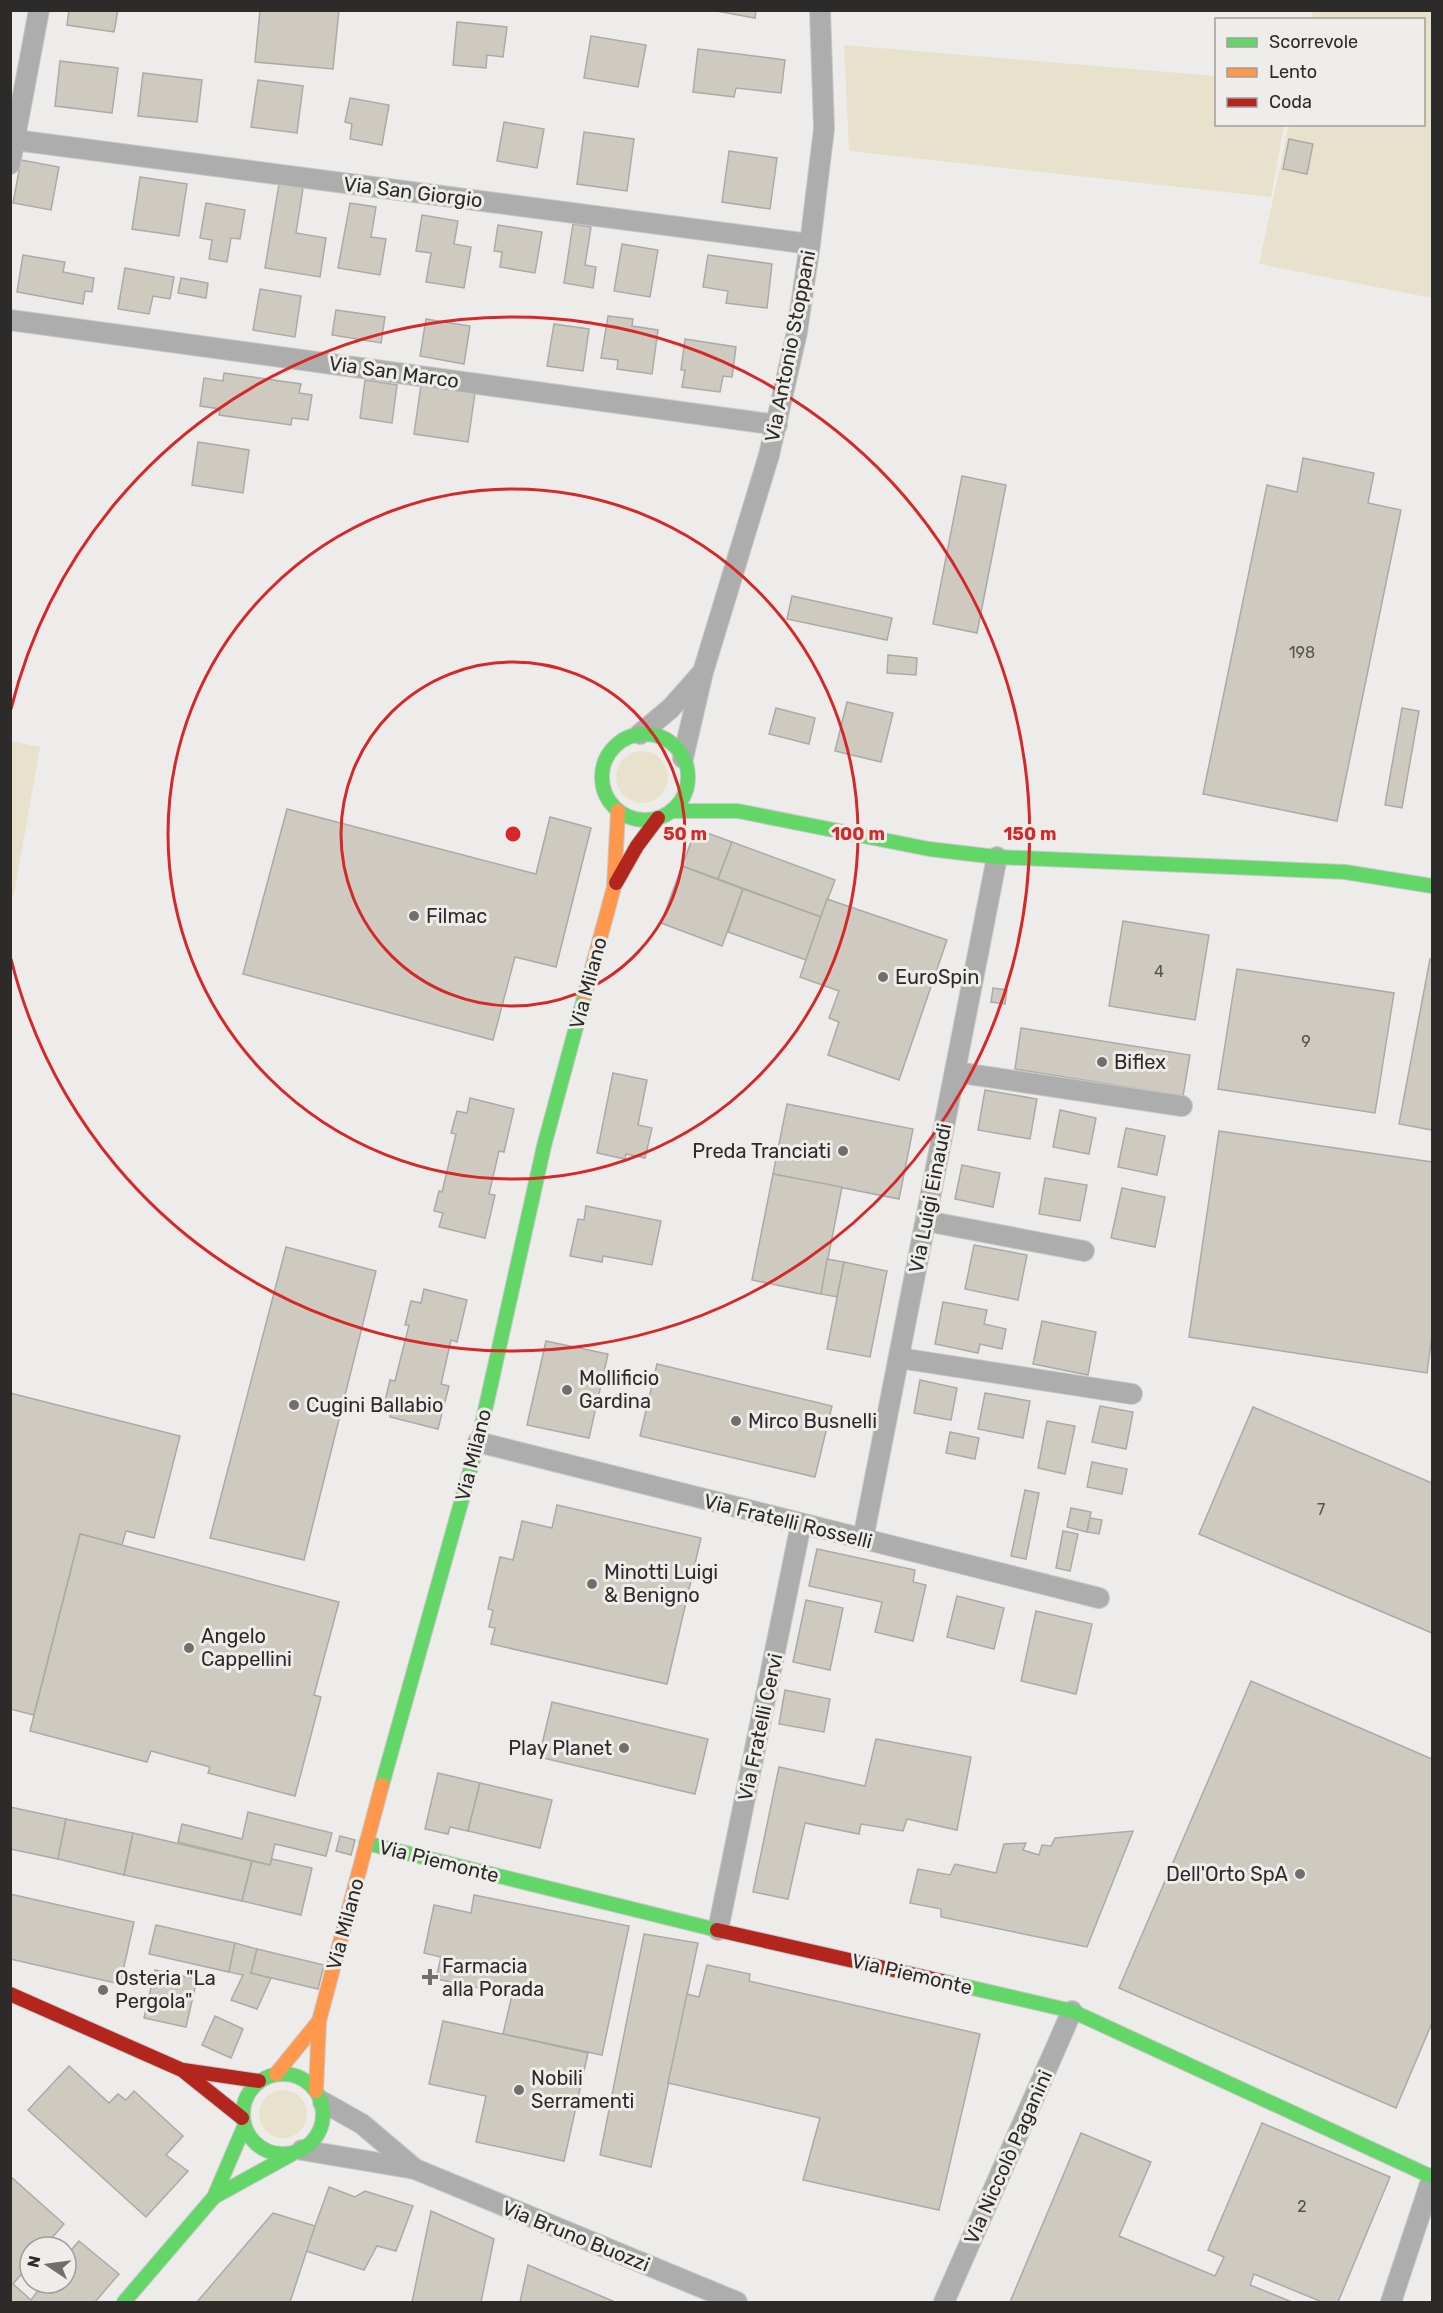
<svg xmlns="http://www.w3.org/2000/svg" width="1443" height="2313" viewBox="0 0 1443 2313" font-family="Rubik,sans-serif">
  <rect width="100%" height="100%" fill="#edecea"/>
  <g fill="#e8e2cc">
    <polygon points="1313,11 1432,11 1432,298 1259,264 1289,125 1424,124 1424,20 1311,19"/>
    <polygon points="844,45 1216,76 1216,124 1284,125 1271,197 849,151"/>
    <polygon points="11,741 40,747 14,895 10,895"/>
    <circle cx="642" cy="777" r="26"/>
    <circle cx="283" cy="2114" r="24"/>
  </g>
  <g fill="#cecabf" stroke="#aaaaa9" stroke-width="1.5">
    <polygon points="69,10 118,10 114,32 67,25"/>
    <polygon points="260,10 339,10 333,69 255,62"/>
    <polygon points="711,10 756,10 755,18"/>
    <polygon points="457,22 507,27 503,57 487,55 486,68 453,65"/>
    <polygon points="591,36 646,45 638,87 584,78"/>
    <polygon points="698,49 785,60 781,93 736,88 734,97 693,92"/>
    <polygon points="60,61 118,68 112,113 55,106"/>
    <polygon points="143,73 202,80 197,122 138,116"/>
    <polygon points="258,80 303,86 297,133 251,127"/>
    <polygon points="350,98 389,105 382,145 350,139 352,124 345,122"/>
    <polygon points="504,122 544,129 537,168 497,161"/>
    <polygon points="584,132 634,139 627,191 577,184"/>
    <polygon points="1289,139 1313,144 1307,174 1283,169"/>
    <polygon points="729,151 777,158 770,209 722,202"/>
    <polygon points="21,160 59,167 51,210 13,203"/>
    <polygon points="140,177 187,184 179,236 132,229"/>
    <polygon points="279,184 303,188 296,233 326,238 320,277 265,268"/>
    <polygon points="206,203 245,210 240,239 231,238 227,262 209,259 212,240 200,238"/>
    <polygon points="350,203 376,207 371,237 386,239 380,275 338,268"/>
    <polygon points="422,215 458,221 454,244 471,247 464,288 426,282 431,253 416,251"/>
    <polygon points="573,224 591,227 585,265 596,267 593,288 564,283"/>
    <polygon points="498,225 542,232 535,273 500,267 502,252 494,251"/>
    <polygon points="622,244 658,250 650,297 614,291"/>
    <polygon points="23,255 65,262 63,272 94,278 92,292 85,291 83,304 17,292"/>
    <polygon points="708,255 772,264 767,308 726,303 728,291 703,287"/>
    <polygon points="125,268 174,277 170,299 153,296 149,314 118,309"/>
    <polygon points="181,278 208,283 206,298 178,293"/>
    <polygon points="260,289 301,296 295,337 253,330"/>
    <polygon points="336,310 385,317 381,343 332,335"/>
    <polygon points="608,316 633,319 632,326 658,330 652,374 617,369 618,360 601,358"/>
    <polygon points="426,319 470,326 464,364 420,356"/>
    <polygon points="554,324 589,329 583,371 547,366"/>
    <polygon points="685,339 736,347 732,377 723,376 720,392 682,387 685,370 681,370"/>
    <polygon points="224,373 301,384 299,393 312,395 308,420 292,418 291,425 219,415 220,409 200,406 204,378 223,381"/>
    <polygon points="365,380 397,385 392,423 360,418"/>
    <polygon points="421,385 475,393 468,442 414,434"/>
    <polygon points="198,442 249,450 243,493 192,485"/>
    <polygon points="1303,458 1374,473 1368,503 1401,510 1337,821 1203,794 1267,485 1297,492"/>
    <polygon points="962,476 1006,485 977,633 933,624"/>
    <polygon points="792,596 892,618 887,640 787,619"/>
    <polygon points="888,655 917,658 916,675 887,673"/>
    <polygon points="847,702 893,713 881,762 835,751"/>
    <polygon points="776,708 815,718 809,744 769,734"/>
    <polygon points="1402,708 1419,711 1402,808 1385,805"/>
    <polygon points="287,809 536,874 550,817 591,828 556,967 515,957 493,1040 243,974"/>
    <polygon points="696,829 732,842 718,879 682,866"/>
    <polygon points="732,842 835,880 821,917 718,879"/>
    <polygon points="682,866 743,889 722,946 661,923"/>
    <polygon points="743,889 821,917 806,960 728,932"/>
    <polygon points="827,899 947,940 899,1080 828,1055 839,1022 829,1018 839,991 800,977"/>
    <polygon points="1123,921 1209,935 1195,1020 1109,1006"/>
    <polygon points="1430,959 1432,959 1432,1130 1399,1124"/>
    <polygon points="1237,969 1394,993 1375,1113 1218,1089"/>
    <polygon points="993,988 1007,990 1005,1004 991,1002"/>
    <polygon points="1021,1028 1190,1055 1183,1096 1015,1069"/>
    <polygon points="613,1073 647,1080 638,1125 652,1128 645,1158 626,1154 625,1159 597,1153"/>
    <polygon points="985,1090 1037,1099 1030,1139 978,1130"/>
    <polygon points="470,1098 514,1109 504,1152 499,1151 489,1194 495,1195 485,1238 439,1227 443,1213 434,1211 439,1191 442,1192 456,1134 451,1133 457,1111 467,1113"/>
    <polygon points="787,1104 913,1129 899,1199 773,1174"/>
    <polygon points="1060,1110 1096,1118 1089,1154 1053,1147"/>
    <polygon points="1126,1128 1165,1136 1157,1175 1118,1167"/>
    <polygon points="1219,1131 1432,1162 1432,1335 1427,1373 1189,1337"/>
    <polygon points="962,1165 1000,1173 993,1207 955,1199"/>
    <polygon points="773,1174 842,1187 821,1294 752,1280"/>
    <polygon points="1045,1178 1087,1185 1080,1221 1039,1214"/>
    <polygon points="1122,1188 1165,1197 1155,1247 1111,1238"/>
    <polygon points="586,1206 661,1221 652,1265 603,1256 602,1262 570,1256 578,1219 584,1220"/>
    <polygon points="974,1245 1027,1255 1018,1300 965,1289"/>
    <polygon points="286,1247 376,1271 304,1560 210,1538"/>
    <polygon points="827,1259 844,1262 837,1297 821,1294"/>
    <polygon points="844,1262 887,1271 870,1357 827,1349"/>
    <polygon points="424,1289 467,1300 457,1342 451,1340 441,1384 449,1386 438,1429 390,1417 394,1403 385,1401 390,1380 395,1381 409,1325 405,1325 411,1301 421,1303"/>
    <polygon points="943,1302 987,1310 984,1324 1006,1329 1002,1349 980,1344 978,1353 935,1344"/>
    <polygon points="1042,1321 1096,1332 1088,1375 1033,1364"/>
    <polygon points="546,1341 608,1354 589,1438 527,1425"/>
    <polygon points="657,1364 832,1406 815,1477 640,1436"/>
    <polygon points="920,1380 957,1388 951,1420 914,1413"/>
    <polygon points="10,1393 180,1436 154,1538 126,1531 122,1545 80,1534 34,1715 10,1709"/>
    <polygon points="985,1393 1030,1401 1023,1438 978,1429"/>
    <polygon points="1100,1406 1133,1412 1126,1449 1092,1442"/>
    <polygon points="1253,1407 1432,1483 1432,1633 1199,1534"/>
    <polygon points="1047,1421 1075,1426 1065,1474 1038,1468"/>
    <polygon points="950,1432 979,1438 975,1459 946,1453"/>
    <polygon points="1092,1462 1127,1469 1122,1494 1087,1487"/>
    <polygon points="1025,1490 1039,1493 1026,1559 1011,1556"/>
    <polygon points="557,1505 701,1538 667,1684 491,1644 495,1628 489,1627 493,1610 488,1609 500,1557 513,1560 522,1521 552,1528"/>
    <polygon points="1071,1508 1091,1512 1087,1532 1067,1527"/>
    <polygon points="1090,1518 1102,1520 1099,1534 1087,1532"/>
    <polygon points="1063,1531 1078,1534 1070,1571 1056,1568"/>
    <polygon points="80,1534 339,1602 314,1695 321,1697 295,1796 208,1773 210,1767 151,1751 147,1762 30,1731"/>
    <polygon points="817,1549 915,1570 913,1582 926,1585 913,1641 875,1632 882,1602 809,1586"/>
    <polygon points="957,1596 1004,1608 994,1649 947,1637"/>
    <polygon points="806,1600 843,1608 830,1670 793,1662"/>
    <polygon points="1036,1611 1092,1624 1076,1694 1021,1681"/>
    <polygon points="1251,1681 1432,1759 1432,2023 1396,2108 1119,1988"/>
    <polygon points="785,1690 830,1699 824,1732 779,1724"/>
    <polygon points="552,1702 708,1739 695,1794 539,1757"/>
    <polygon points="876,1739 971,1757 957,1830 907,1819 903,1831 861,1824 859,1834 805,1823 788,1899 753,1892 779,1767 865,1786"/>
    <polygon points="438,1773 480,1783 468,1831 450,1827 448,1834 425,1829"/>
    <polygon points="480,1783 552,1800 540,1848 468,1831"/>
    <polygon points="10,1807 66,1819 58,1859 10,1849"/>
    <polygon points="248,1812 332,1833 326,1856 275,1844 270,1865 178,1842 182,1824 242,1839"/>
    <polygon points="66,1819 133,1833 124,1875 58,1859"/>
    <polygon points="1133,1831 1087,1947 941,1917 941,1909 910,1903 918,1869 950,1875 955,1864 996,1873 1004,1844 1026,1843 1023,1850 1039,1855 1042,1845 1051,1846 1055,1838"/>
    <polygon points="133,1833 252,1861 242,1901 124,1875"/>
    <polygon points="340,1836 355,1840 351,1855 336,1851"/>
    <polygon points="272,1859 312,1868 301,1915 242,1901 252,1861 270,1865"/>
    <polygon points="10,1894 134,1922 120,1984 10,1959"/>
    <polygon points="474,1895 629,1926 602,2055 503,2034 512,1995 436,1979 441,1957 424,1953 434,1905 471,1913"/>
    <polygon points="156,1925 235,1943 229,1972 149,1954"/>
    <polygon points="644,1934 698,1943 651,2167 600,2155"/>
    <polygon points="235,1943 257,1949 251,1973 271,1978 257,2009 231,2000 243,1975 229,1972"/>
    <polygon points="257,1949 324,1965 318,1989 251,1973"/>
    <polygon points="707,1965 750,1974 749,1981 980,2034 939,2210 803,2180 820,2118 668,2083 687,1994 699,1997"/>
    <polygon points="155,1970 197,1979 186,2027 144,2018"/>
    <polygon points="215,2016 243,2029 231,2058 202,2045"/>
    <polygon points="443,2021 588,2053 564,2161 476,2142 486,2096 429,2084"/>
    <polygon points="69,2066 109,2103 118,2094 126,2100 134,2091 183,2136 166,2155 188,2171 146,2217 28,2110"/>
    <polygon points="1262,2123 1390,2177 1338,2302 1322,2302 1254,2274 1250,2285 1292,2302 1010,2302 1081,2133 1151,2162 1119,2236 1215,2276 1224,2257 1208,2250"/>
    <polygon points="10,2176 64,2224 44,2247 30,2247 30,2264 13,2284 31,2300 44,2283 66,2283 66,2256 79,2241 119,2274 95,2302 10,2302"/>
    <polygon points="329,2187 355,2197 365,2191 413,2206 396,2251 377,2246 364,2270 306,2251"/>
    <polygon points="431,2211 494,2239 481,2302 412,2302"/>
    <polygon points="273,2213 315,2226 290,2302 197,2302"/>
    <polygon points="528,2265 615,2302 520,2302"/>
  </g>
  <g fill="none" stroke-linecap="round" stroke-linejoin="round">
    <defs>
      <g id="street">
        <polyline points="15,140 810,244"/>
        <polyline points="10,164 39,10"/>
        <polyline points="10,320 777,425"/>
        <polyline points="640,734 671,708 701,674"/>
        <polyline points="683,758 703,672 769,455 797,332 810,244 824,129 820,10"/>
        <polyline points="955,1072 1182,1106"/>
        <polyline points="926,1221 1084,1251"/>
        <polyline points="899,1358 1132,1394"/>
        <polyline points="478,1442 1099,1598"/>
        <polyline points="863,1539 997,857"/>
        <polyline points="718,1930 801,1524"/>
        <polyline points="323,2102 362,2124 415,2169"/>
        <polyline points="302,2150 415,2169 737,2302"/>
        <polyline points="944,2302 1072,2011"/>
        <polyline points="1391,2302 1432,2178"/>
      </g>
      <g id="fast">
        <circle cx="645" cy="777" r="43"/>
        <polyline points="671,811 738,811 929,849 997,857 1345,872 1432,886"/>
        <polyline points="382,1785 478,1442 544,1146 585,994"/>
        <polyline points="366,1843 717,1930"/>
        <polyline points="942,1981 1072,2011 1432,2177"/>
        <circle cx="283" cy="2114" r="40"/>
        <polyline points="214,2197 292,2154"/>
        <polyline points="124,2302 214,2197 244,2127"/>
      </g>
      <g id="slow">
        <polyline points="585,994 614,887 618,811"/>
        <polyline points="276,2074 319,2021"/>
        <polyline points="316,2091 319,2021 382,1785"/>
      </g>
      <g id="jam">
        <polyline points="616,883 637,846 658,818"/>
        <polyline points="717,1930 942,1981"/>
        <polyline points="10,1994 182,2070 242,2118"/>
        <polyline points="183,2070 259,2081"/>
      </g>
    </defs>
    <use href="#street" stroke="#c9c9c8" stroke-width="22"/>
    <use href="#fast" stroke="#c9c9c8" stroke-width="16"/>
    <use href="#slow" stroke="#c9c9c8" stroke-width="16"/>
    <use href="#jam" stroke="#c9c9c8" stroke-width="16"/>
    <use href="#street" stroke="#adadad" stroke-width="20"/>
    <use href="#fast" stroke="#63d668" stroke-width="14"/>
    <use href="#slow" stroke="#ff974d" stroke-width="14"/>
    <use href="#jam" stroke="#b3261e" stroke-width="14"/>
  </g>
  <g fill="none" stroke="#d62828" stroke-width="3">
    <circle cx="513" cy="834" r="172"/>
    <circle cx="513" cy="834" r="345"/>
    <path d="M11 709A517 517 0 1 1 11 959"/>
  </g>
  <g fill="#706f6d" stroke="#eeede9" stroke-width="2">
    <circle cx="414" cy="916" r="6"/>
    <circle cx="883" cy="977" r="6"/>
    <circle cx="1102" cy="1062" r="6"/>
    <circle cx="843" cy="1151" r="6"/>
    <circle cx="567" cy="1390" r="6"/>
    <circle cx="294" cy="1405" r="6"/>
    <circle cx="736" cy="1421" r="6"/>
    <circle cx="592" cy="1584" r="6"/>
    <circle cx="189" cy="1648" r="6"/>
    <circle cx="624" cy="1748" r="6"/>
    <circle cx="1300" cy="1874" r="6"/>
    <path d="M427 1968h6v6h6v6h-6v6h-6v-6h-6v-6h6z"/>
    <circle cx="103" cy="1990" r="6"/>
    <circle cx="519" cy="2090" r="6"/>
  </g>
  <g text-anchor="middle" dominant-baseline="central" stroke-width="6" stroke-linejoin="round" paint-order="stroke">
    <g font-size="16" fill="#54534f">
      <text x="1302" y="652">198</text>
      <text x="1159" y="971">4</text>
      <text x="1306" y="1041">9</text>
      <text x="1321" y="1509">7</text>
      <text x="1302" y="2206">2</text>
    </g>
    <g font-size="20" fill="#2c2b2a" stroke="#eeede9">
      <text transform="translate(413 192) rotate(7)">Via San Giorgio</text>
      <text transform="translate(790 346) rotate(-79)">Via Antonio Stoppani</text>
      <text transform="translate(394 372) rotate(8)">Via San Marco</text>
      <text transform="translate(588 983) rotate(-75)">Via Milano</text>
      <text transform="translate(930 1198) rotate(-79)">Via Luigi Einaudi</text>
      <text transform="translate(473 1455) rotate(-76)">Via Milano</text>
      <text transform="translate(788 1521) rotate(14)">Via Fratelli Rosselli</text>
      <text transform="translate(760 1727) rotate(-78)">Via Fratelli Cervi</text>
      <text transform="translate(439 1861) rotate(14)">Via Piemonte</text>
      <text transform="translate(345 1924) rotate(-75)">Via Milano</text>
      <text transform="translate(912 1974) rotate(13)">Via Piemonte</text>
      <text transform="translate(1008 2157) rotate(-66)">Via Niccolò Paganini</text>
      <text transform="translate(576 2236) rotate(22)">Via Bruno Buozzi</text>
    </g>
    <g font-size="20" fill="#2c2b2a" stroke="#eeede9" text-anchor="start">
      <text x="426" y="916">Filmac</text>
      <text x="895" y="977">EuroSpin</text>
      <text x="1114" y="1062">Biflex</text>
      <text x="831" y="1151" text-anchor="end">Preda Tranciati</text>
      <text x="579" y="1378">Mollificio<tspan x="579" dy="23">Gardina</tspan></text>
      <text x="306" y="1405">Cugini Ballabio</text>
      <text x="748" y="1421">Mirco Busnelli</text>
      <text x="604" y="1572">Minotti Luigi<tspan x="604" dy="23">&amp; Benigno</tspan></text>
      <text x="201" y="1636">Angelo<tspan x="201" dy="23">Cappellini</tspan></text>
      <text x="612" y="1748" text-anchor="end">Play Planet</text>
      <text x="1288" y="1874" text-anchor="end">Dell'Orto SpA</text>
      <text x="442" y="1966">Farmacia<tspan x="442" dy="23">alla Porada</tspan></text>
      <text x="115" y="1978">Osteria "La<tspan x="115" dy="23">Pergola"</tspan></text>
      <text x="531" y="2078">Nobili<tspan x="531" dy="23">Serramenti</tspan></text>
    </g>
  </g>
  <circle cx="513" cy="834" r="9" fill="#d62828" stroke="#eeede9" stroke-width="3"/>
  <g font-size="18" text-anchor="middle" font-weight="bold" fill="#d62828" stroke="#eeede9" stroke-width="6" stroke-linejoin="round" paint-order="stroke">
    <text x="685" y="840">50 m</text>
    <text x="858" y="840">100 m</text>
    <text x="1030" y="840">150 m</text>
  </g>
  <rect width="1443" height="2313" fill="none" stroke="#2c2b2a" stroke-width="24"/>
  <rect x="1215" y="18" width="210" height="108" fill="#eeede9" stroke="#a09f9d" stroke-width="1.5"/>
  <rect x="1227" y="38" width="30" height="9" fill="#63d668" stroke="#a09f9d" stroke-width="1.5"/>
  <text x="1269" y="48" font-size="18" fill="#2c2b2a">Scorrevole</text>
  <rect x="1227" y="68" width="30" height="9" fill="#ff974d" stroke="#a09f9d" stroke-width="1.5"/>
  <text x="1269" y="78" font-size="18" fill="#2c2b2a">Lento</text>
  <rect x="1227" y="98" width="30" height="9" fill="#b3261e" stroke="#a09f9d" stroke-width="1.5"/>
  <text x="1269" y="108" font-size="18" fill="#2c2b2a">Coda</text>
  <g transform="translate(48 2265) rotate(283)"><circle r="28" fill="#eeede9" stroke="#a09f9d" stroke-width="1.5"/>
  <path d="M0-4.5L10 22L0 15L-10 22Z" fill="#706f6d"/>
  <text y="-9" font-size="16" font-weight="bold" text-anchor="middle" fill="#2c2b2a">N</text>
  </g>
</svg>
